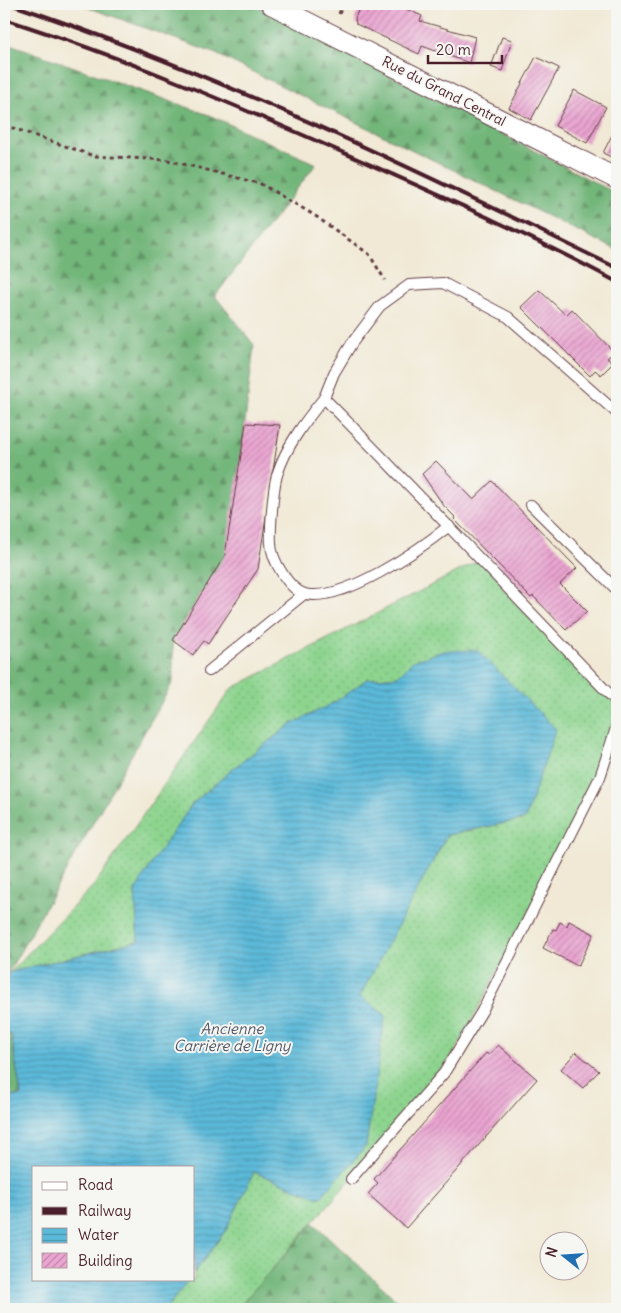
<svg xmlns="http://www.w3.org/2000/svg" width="621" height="1313" viewBox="0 0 621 1313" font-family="Delius,sans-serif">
  <defs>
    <pattern id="grass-dots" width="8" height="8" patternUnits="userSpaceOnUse" patternTransform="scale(1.25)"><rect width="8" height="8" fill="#8dd48f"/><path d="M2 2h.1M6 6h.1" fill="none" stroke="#7bb67c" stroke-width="1.8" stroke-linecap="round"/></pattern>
    <pattern id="forest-firs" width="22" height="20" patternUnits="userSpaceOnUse" patternTransform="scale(1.25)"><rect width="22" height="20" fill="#72b67a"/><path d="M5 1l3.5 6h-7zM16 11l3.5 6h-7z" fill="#609364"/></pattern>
    <pattern id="water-rules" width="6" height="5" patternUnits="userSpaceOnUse" patternTransform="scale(1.25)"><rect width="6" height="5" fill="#5bb9d9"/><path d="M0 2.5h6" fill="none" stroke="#4d96b0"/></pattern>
    <pattern id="building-hatch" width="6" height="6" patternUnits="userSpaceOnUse" patternTransform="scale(1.25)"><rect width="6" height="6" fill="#eaa5d1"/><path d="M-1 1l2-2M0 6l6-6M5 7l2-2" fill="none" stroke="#c086aa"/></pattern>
  </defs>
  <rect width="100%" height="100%" fill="#f6f6f2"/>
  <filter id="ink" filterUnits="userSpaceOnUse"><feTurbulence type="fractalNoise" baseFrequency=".02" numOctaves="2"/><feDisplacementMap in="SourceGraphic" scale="10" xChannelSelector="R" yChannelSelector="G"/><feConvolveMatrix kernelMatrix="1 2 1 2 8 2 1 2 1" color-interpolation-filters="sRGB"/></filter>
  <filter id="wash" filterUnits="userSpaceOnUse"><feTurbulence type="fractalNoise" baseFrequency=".0096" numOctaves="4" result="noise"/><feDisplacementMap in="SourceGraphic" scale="20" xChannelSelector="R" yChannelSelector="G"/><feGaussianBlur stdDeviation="1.12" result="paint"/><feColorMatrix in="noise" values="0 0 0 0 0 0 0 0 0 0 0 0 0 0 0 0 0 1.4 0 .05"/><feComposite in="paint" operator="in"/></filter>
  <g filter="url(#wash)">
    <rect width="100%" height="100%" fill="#f1e9d5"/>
    <polygon fill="url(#grass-dots)" stroke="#6c7a5d" points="480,560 617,702 617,725 600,777 444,1073 237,1309 166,1309 189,1279 194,1279 194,1273 226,1230 254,1172 320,1198 359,996 447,835 525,819 477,650 413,661 398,676 367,679 335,702 290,725 235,767 193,803 135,891 138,941 10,972 95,884 231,689"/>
    <g fill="url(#forest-firs)" stroke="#5e6a52">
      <polygon points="79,4 254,4 617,194 617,250 214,53"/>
      <polygon points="4,42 209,115 316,164 215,296 254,345 230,551 173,643 173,682 4,980"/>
      <polygon points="4,1034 11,1034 21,1095 4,1098"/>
      <polygon points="313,1223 406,1309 237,1309"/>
    </g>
    <polygon fill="url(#water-rules)" stroke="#526c82" points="477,650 556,729 525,819 447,835 360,996 385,1015 366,1146 320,1198 254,1172 226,1230 194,1273 194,1167 34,1167 34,1279 189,1279 166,1309 4,1309 4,1098 21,1095 11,1034 4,1034 4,980 10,972 138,941 135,891 153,861 193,803 235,767 290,725 335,702 367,679 398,676 413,661 443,651"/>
    <g id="blocks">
      <g fill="url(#building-hatch)">
        <polygon points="361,4 395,4 422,16 420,21 475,37 469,63 422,46 419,54 356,24 355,18"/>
        <polygon points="502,37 512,40 502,71 491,67"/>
        <polygon points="536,57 559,68 531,120 509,108"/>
        <polygon points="574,90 606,107 587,143 555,126"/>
        <polygon points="617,125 617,160 603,153"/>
        <polygon points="539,290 566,315 572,309 614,352 607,358 613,363 601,375 595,370 590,376 521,307"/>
        <polygon points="246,423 280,425 258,569 208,644 204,641 193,655 173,640 225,555"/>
        <polygon points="436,461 473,499 492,481 577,568 560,584 587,611 566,630 533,596 531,598 454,519 455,517 444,506 422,474"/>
        <polygon points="569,921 594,934 578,966 543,948 553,929 556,930 560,922 567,926"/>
        <polygon points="498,1045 537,1079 406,1228 368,1194 378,1183 374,1179 486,1053 489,1055"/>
        <polygon points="576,1052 599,1071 583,1088 561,1069"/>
      </g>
    </g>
  </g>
  <g filter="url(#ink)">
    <use href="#blocks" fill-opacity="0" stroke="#633d44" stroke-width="1"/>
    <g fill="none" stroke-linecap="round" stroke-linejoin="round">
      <defs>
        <g id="service">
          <path d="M 324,398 C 306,420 286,446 277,475 C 273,489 270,528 271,543 C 271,559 289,590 305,594 C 343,603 420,549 449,526"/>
          <path d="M 617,413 L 508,317 L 443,283 L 409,285 L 380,306 L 352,343 L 334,373 L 324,398 C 423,498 519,601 617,702"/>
          <polyline points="617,496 617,511"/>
          <polyline points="531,505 617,590"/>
          <polyline points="209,671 304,594"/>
          <polyline points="351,1179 444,1073 482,1011 600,777 617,725"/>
        </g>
        <polyline id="minor" points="271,4 617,179"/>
      </defs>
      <use href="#service" stroke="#633d44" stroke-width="12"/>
      <use href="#minor" stroke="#633d44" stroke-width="22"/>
      <g stroke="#633d44" stroke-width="3" stroke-dasharray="4 4" stroke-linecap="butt">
        <polyline points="339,14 343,4"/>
        <polyline points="4,125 94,156 168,160 261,184 314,215 369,254 385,280"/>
      </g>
      <use href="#service" stroke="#fff" stroke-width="10"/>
      <use href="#minor" stroke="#fff" stroke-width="20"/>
      <g stroke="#4a1f2b" stroke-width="4">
        <path d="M 10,4 C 219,74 419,171 617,268"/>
        <path d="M 4,19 C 120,56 233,104 344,153 C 436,194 529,234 617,282"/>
      </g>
    </g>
  </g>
  <g text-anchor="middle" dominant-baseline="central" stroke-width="4" stroke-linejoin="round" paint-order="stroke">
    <g font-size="14" fill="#4a1f2b" stroke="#f6f6f2">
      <text transform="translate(444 91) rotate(27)">Rue du Grand Central</text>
    </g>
    <g font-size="15" font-style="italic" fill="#505568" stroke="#f6f6f2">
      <text x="232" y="1028">Ancienne<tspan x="232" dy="17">Carrière de Ligny</tspan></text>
    </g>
  </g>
  <rect width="621" height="1313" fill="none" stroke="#f6f6f2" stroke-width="20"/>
  <rect x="32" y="1166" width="162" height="115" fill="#f6f6f2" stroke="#b1a0a2"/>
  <rect x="42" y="1182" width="25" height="8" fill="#ffffff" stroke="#b1a0a2"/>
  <text x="78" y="1190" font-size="15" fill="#4a1f2b">Road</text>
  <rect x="42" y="1207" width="25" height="8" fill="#4a1f2b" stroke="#b1a0a2"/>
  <text x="78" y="1216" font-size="15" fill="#4a1f2b">Railway</text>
  <rect x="42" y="1228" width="25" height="15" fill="url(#water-rules)" stroke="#b1a0a2"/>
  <text x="78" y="1240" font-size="15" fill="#4a1f2b">Water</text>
  <rect x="42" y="1253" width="25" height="15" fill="url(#building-hatch)" stroke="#b1a0a2"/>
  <text x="78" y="1266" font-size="15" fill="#4a1f2b">Building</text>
  <g transform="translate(564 1256) rotate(287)"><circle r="24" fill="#f6f6f2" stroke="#b1a0a2"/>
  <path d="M0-4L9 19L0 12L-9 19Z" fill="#1f6fb2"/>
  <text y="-8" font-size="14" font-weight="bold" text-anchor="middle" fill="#4a1f2b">N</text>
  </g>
  <path d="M428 55v8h74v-8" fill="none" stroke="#4a1f2b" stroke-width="2.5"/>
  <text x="436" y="55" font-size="15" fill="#4a1f2b" stroke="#f6f6f2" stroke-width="4" paint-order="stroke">20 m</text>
</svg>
